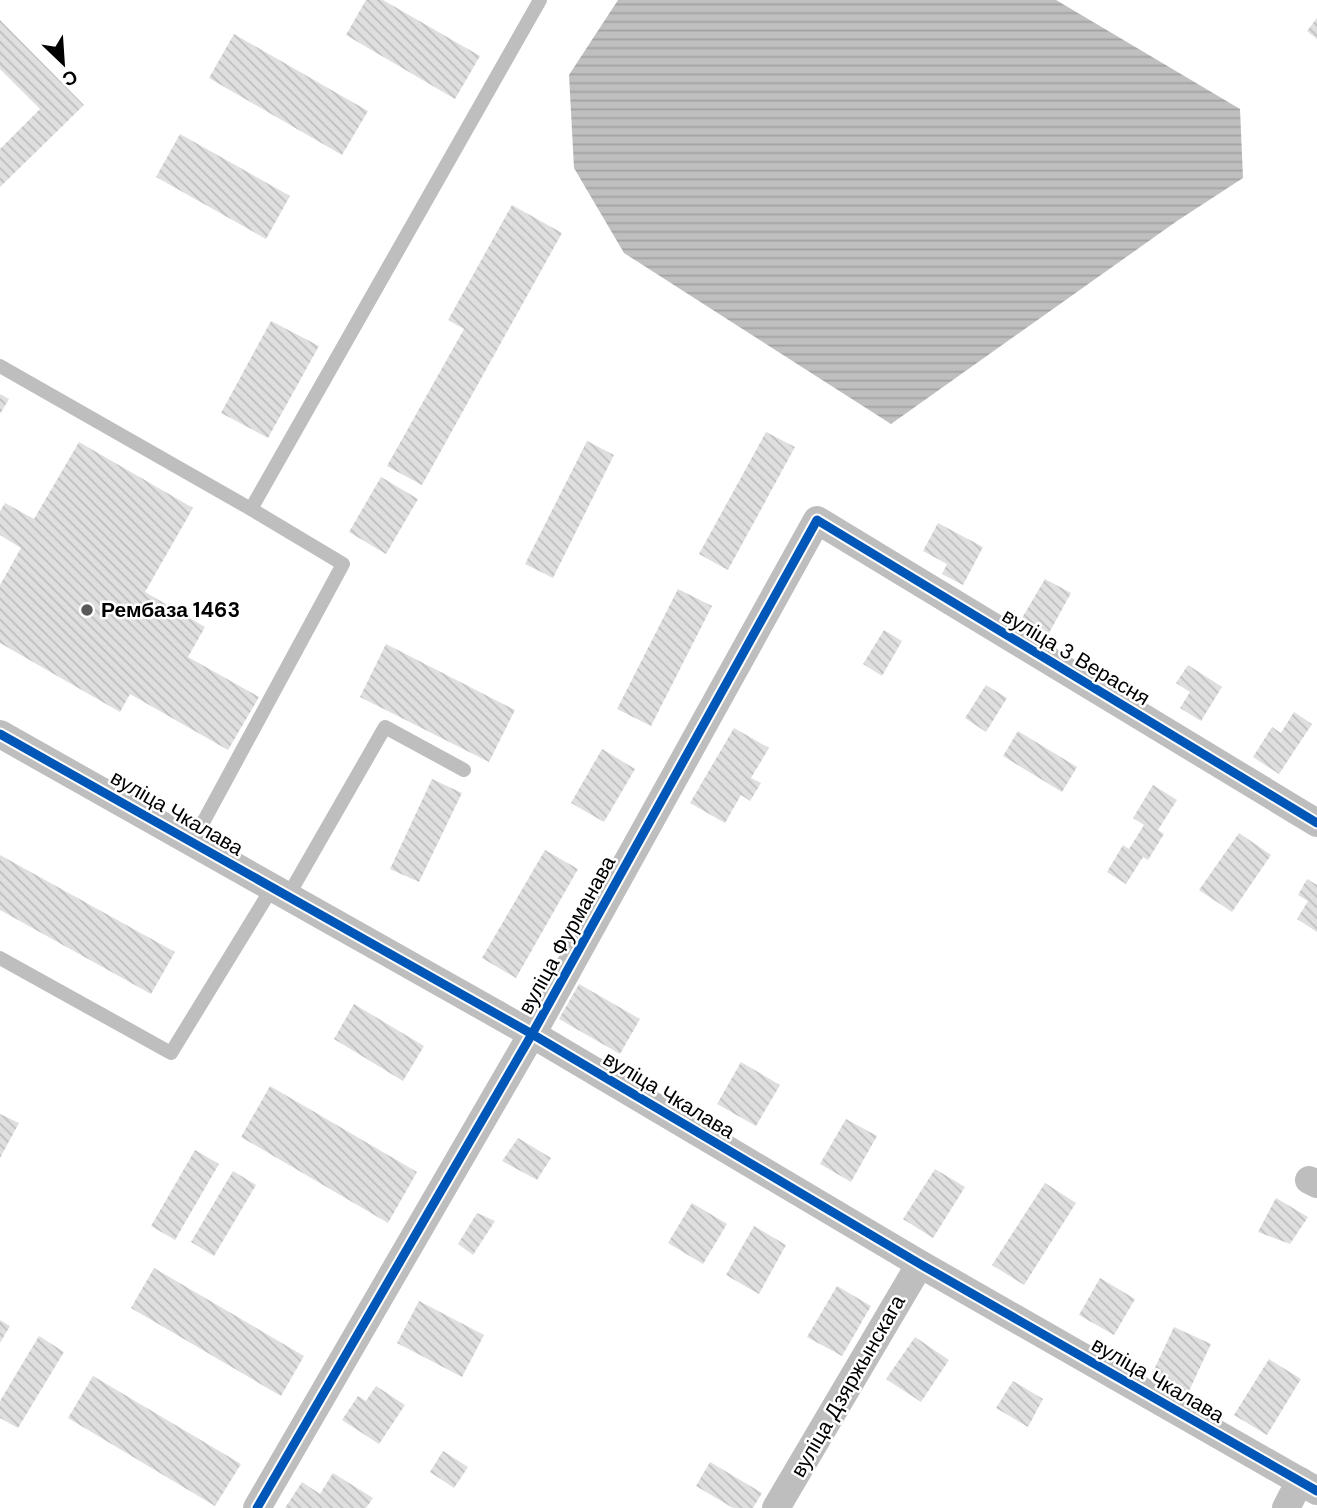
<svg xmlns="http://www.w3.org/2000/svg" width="1317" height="1508" viewBox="0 0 1317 1508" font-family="'DM Sans',sans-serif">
  <defs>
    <pattern id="water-rules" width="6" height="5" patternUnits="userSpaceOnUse" patternTransform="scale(1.75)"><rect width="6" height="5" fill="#bfbfbf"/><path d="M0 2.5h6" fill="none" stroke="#a2a2a2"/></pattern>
    <pattern id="building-back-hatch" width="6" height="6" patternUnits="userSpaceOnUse" patternTransform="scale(1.75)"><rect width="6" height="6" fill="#dfdfdf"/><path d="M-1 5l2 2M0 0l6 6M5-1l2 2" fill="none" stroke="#bebebe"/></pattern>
  </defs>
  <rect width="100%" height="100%" fill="#fff"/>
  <polygon fill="url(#water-rules)" points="618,0 1056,0 1240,109 1243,178 1177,221 891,424 624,253 574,168 569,75"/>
  <g fill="url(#building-back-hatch)">
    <polygon points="366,0 383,0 480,56 455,99 346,35"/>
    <polygon points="1317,18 1317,39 1307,31"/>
    <polygon points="0,20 84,105 0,187 0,149 40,109 0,69"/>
    <polygon points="234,34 368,111 342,155 209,78"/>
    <polygon points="180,134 290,196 266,239 156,177"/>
    <polygon points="512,205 562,233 422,485 387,466 464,329 448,320"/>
    <polygon points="271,321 319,346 268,438 221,413"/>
    <polygon points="0,394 9,399 0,414"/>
    <polygon points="766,432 795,447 728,570 699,554"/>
    <polygon points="587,441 614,455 553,578 525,564"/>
    <polygon points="79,442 193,508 145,592 205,627 188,657 259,697 228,750 130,694 120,712 0,643 0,585 21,548 0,535 0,511 5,503 34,519"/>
    <polygon points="381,477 418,499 386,554 349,532"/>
    <polygon points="938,523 983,547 963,585 942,574 947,564 923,551"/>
    <polygon points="1045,579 1071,593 1049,633 1022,618"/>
    <polygon points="678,589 712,606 651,726 617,709"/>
    <polygon points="884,630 902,641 882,676 863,664"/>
    <polygon points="386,644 515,710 489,762 360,697"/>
    <polygon points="1188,665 1222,687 1201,721 1180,708 1190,692 1176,683"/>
    <polygon points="986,685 1007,698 986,732 965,718"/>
    <polygon points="1294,712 1312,724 1279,774 1253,757 1272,727 1281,733"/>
    <polygon points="734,728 769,748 751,778 761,783 750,801 741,795 725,823 690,803"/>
    <polygon points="1018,731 1077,767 1062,792 1003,756"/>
    <polygon points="602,749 635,769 604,822 571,803"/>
    <polygon points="432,779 462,793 419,882 390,869"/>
    <polygon points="1153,785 1177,800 1158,830 1164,834 1148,860 1143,857 1126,884 1107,872 1123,845 1129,849 1144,825 1133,818"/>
    <polygon points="1239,833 1271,855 1232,912 1199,890"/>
    <polygon points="545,850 578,869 516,978 482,958"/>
    <polygon points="0,855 175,952 151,994 0,910"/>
    <polygon points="1307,879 1317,885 1317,932 1297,919 1308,901 1298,895"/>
    <polygon points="579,984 640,1019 620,1054 559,1019"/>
    <polygon points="354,1004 424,1046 403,1081 334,1039"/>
    <polygon points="741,1062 780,1085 756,1126 717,1104"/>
    <polygon points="270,1086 417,1172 388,1223 241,1137"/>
    <polygon points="0,1114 19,1123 0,1158"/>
    <polygon points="846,1119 877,1136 851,1182 820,1164"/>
    <polygon points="518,1138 551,1158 537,1180 502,1161"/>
    <polygon points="195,1150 219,1164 175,1240 151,1226"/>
    <polygon points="935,1169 965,1187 933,1238 903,1219"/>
    <polygon points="233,1171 256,1185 214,1256 191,1242"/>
    <polygon points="1045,1183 1076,1203 1024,1285 992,1265"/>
    <polygon points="1276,1198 1308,1217 1290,1244 1258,1232"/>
    <polygon points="692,1203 727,1224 703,1264 668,1243"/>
    <polygon points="477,1213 495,1221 473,1255 458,1244"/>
    <polygon points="754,1226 786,1245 759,1294 726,1275"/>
    <polygon points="154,1268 304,1356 281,1396 131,1308"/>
    <polygon points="1100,1278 1135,1299 1114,1335 1079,1315"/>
    <polygon points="837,1286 871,1306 842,1356 807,1337"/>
    <polygon points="419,1301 484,1335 462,1377 397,1343"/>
    <polygon points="0,1320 10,1326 0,1343"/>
    <polygon points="1174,1327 1211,1344 1188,1393 1151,1376"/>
    <polygon points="39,1336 64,1352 18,1428 0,1418 0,1401"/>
    <polygon points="915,1337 949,1360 921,1402 886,1379"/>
    <polygon points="1269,1359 1301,1379 1267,1435 1234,1415"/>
    <polygon points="93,1376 241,1464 215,1506 68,1418"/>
    <polygon points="1013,1381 1043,1399 1028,1427 996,1408"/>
    <polygon points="376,1386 405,1405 379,1444 342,1420 358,1396 366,1401"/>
    <polygon points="443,1451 468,1467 454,1488 430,1472"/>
    <polygon points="710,1462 762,1493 753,1508 733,1508 696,1486"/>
    <polygon points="333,1473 373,1498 366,1508 285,1508 302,1482 320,1494"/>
  </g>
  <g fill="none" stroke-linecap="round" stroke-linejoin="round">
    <g stroke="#bebebe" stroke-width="14">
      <polyline points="0,366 251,509 540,0"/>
      <polyline points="193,841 343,564 251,509"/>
      <polyline points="288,896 385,727 464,770"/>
      <polyline points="0,958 171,1053 272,888"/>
    </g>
    <g stroke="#bebebe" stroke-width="28">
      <polyline points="0,734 532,1034 920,1264 1317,1491"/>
      <polyline points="1309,1180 1317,1184"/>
      <polyline points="257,1508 532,1034 817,520 1317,823"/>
      <polyline points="776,1508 920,1264"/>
      <polyline points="1286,1508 1300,1481"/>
    </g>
    <defs>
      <g id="cycleway">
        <polyline points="0,734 532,1034 920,1264 1317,1491"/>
        <polyline points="257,1508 532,1034 817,520 1317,823"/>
      </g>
    </defs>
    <use href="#cycleway" stroke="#fff" stroke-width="13"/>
    <use href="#cycleway" stroke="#0057b8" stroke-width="9"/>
  </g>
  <circle fill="#595959" stroke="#fff" stroke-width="2.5" cx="87" cy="610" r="7"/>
  <g text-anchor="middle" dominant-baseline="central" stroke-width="5" stroke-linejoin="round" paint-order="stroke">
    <g font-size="21" font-weight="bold" fill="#000" stroke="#fff" text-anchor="start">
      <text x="101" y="610">Рембаза 1463</text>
    </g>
    <g font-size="21" fill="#000" stroke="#fff">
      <text transform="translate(1076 657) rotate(31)">вуліца 3 Верасня</text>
      <text transform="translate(177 813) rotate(30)">вуліца Чкалава</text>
      <text transform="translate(567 935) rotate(-61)">вуліца Фурманава</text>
      <text transform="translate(669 1095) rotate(31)">вуліца Чкалава</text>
      <text transform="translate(1158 1380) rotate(30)">вуліца Чкалава</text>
      <text transform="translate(848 1386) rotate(-60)">вуліца Дзяржынскага</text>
    </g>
  </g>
  <g transform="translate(63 63) rotate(155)" stroke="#ffffff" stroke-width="5" paint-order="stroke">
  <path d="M0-5L12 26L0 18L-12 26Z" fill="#000000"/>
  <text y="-10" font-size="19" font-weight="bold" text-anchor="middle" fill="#000000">С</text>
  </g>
</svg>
